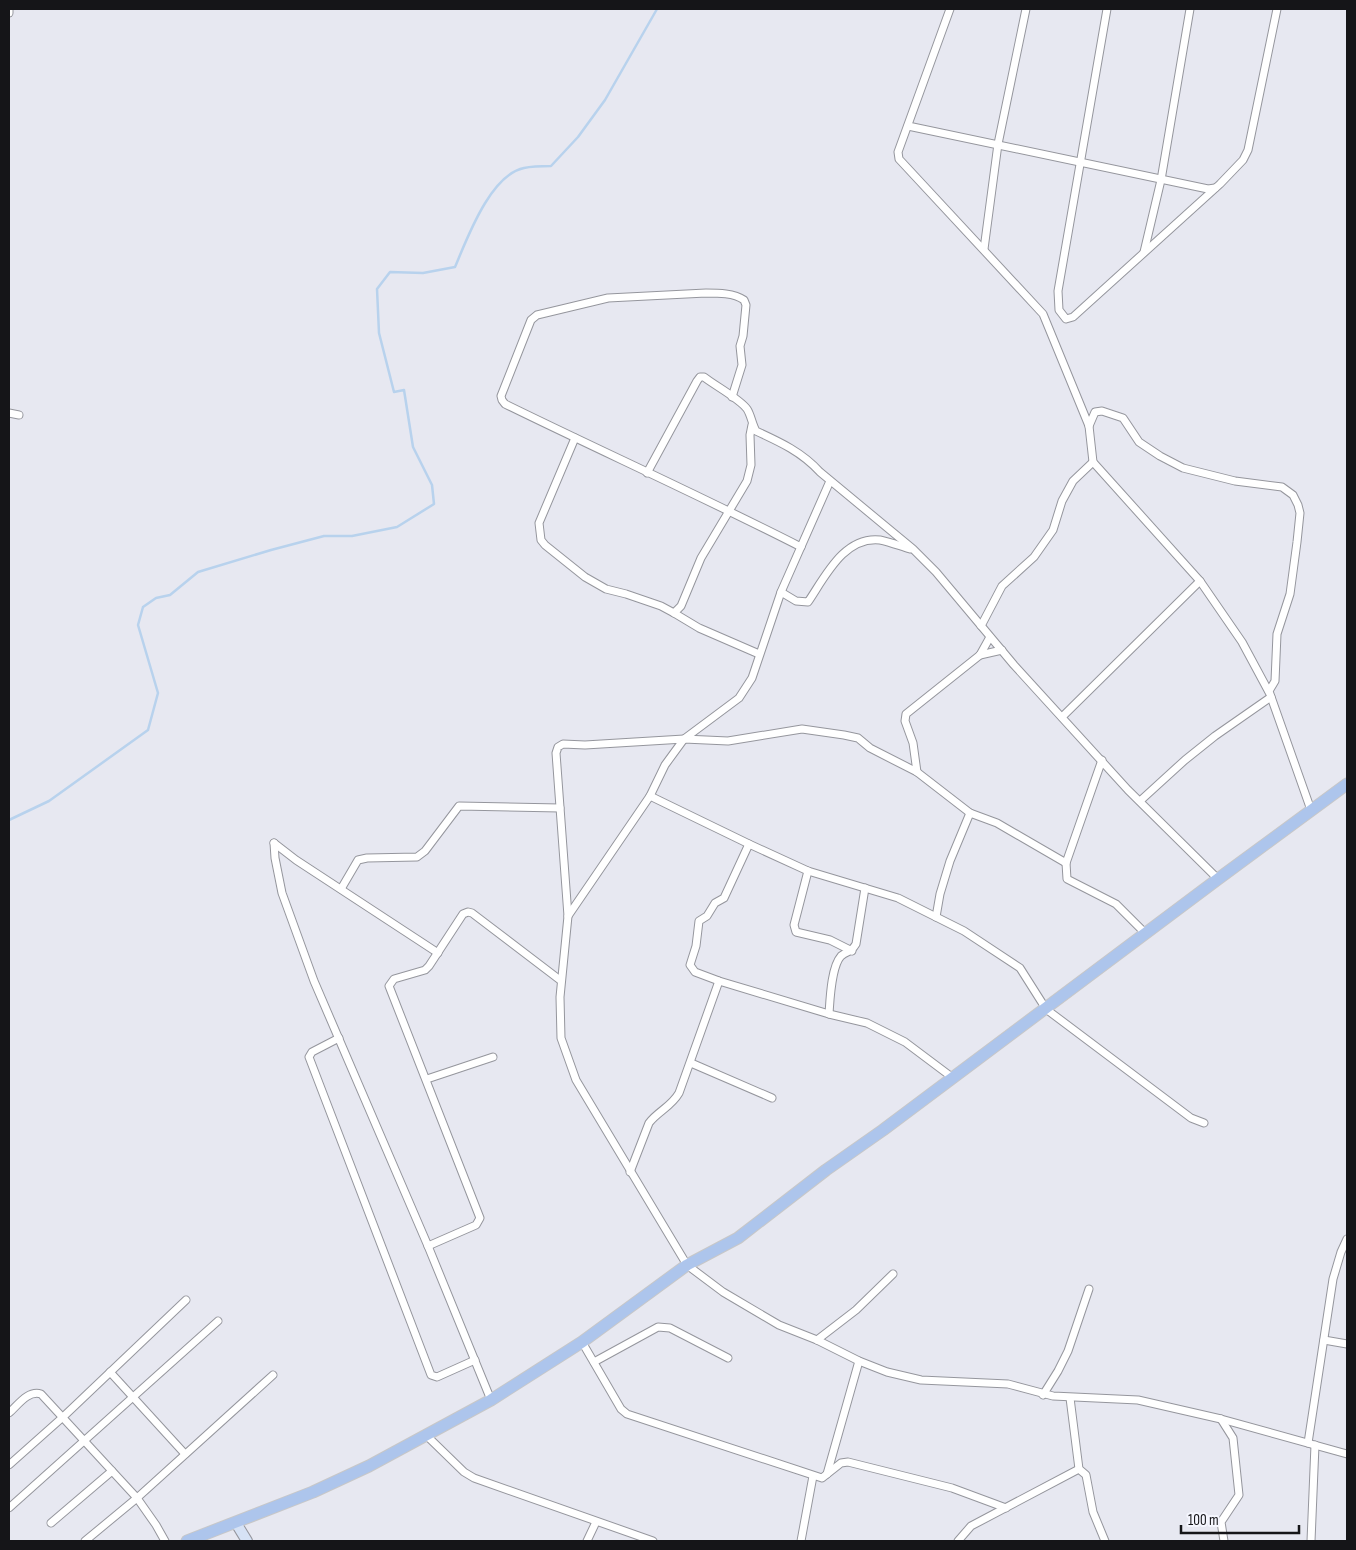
<svg xmlns="http://www.w3.org/2000/svg" width="1356" height="1550" viewBox="0 0 1356 1550" font-family="'Sofia Sans Condensed',sans-serif">
  <rect width="100%" height="100%" fill="#e7e8f1"/>
  <g fill="none" stroke-linecap="round" stroke-linejoin="round">
    <path stroke="#b8d2ed" stroke-width="2.5" d="M 9,820 L 49,801 L 148,730 L 158,693 L 138,625 L 143,607 L 156,598 L 170,595 L 198,572 L 271,550 L 324,536 L 352,536 L 397,527 L 434,504 L 432,485 L 413,447 L 404,390 L 394,392 L 379,333 L 377,289 L 390,272 L 423,273 L 455,267 C 467,239 490,175 524,168 C 533,166 542,166 551,166 L 578,137 L 605,100 L 657,9"/>
    <defs>
      <g id="street">
        <polyline points="950,9 898,152 899,159 1043,314 1089,426 1093,462 1200,581 1242,642 1270,694 1311,810"/>
        <polyline points="1107,9 1058,291 1059,310 1066,319 1073,317 1220,184 1243,160 1248,150 1277,9"/>
        <polyline points="9,13 9,9"/>
        <polyline points="908,126 1208,189 1215,188"/>
        <polyline points="984,249 998,144 1026,9"/>
        <polyline points="1144,252 1161,180 1190,9"/>
        <path d="M 732,397 L 742,365 L 740,346 L 743,336 L 746,305 L 744,300 C 734,293 718,293 706,293 L 608,298 L 537,315 L 531,320 L 501,396 L 502,400 L 505,404 C 603,452 703,497 801,547"/>
        <polyline points="9,413 19,415"/>
        <polyline points="1089,426 1095,412 1102,411 1123,418 1139,442 1160,456 1183,468 1235,481 1282,487 1293,495 1298,505 1300,513 1297,542 1290,594 1277,634 1275,681 1269,691"/>
        <polyline points="575,438 539,523 541,540 545,545 585,577 606,589 626,594 661,606 674,613 699,628 759,654"/>
        <path d="M 647,473 L 697,381 L 700,377 L 704,377 C 714,385 740,399 747,409 C 751,415 752,424 756,431 C 780,442 802,452 820,472 L 913,549 L 936,572 L 1014,665 L 1128,790 L 1218,879"/>
        <path d="M 781,592 L 796,601 L 808,602 C 825,577 844,536 880,540 C 890,542 900,546 910,549"/>
        <polyline points="674,613 681,606 701,558 747,481 751,465 750,435 752,425"/>
        <polyline points="981,626 1002,586 1034,557 1053,530 1062,501 1073,481 1093,462"/>
        <polyline points="980,655 1002,650"/>
        <polyline points="1062,717 1200,581"/>
        <polyline points="1102,760 1066,863 1067,879 1116,904 1146,934"/>
        <polyline points="917,772 913,743 905,721 906,714 980,655 990,637"/>
        <polyline points="650,796 749,844 808,871 898,898 964,931 1020,968 1046,1009 1191,1118 1204,1123"/>
        <polyline points="1140,801 1185,760 1215,736 1271,697"/>
        <polyline points="274,843 275,858 282,893 314,981 428,1246 491,1400"/>
        <polyline points="274,843 296,860 438,953"/>
        <polyline points="749,844 724,898 715,903 707,916 699,921 696,946 690,965 695,972 719,981 829,1014 867,1023 905,1042 953,1078"/>
        <polyline points="1066,863 997,823 970,813 917,772 870,748 858,738 844,735 802,729 728,741 684,739 585,745 563,744 558,747 556,753 568,916 560,997 561,1038 576,1080 687,1265 723,1292 779,1325 817,1340 859,1361 887,1372 921,1380 1008,1384 1053,1396 1138,1400 1221,1419 1347,1454"/>
        <polyline points="808,871 794,925 796,932 830,940 852,951"/>
        <polyline points="341,889 358,860 367,858 417,857 425,851 459,806 560,808"/>
        <polyline points="568,916 650,796 665,765 684,739 739,698 752,678 781,592 830,481"/>
        <polyline points="936,917 940,894 950,861 970,813"/>
        <path d="M 829,1014 C 830,1000 831,967 841,956 C 848,950 850,954 856,944 L 865,888"/>
        <polyline points="339,1038 312,1052 309,1057 431,1375 437,1377 475,1360"/>
        <polyline points="691,1063 772,1098"/>
        <polyline points="427,1079 493,1057"/>
        <path d="M 630,1172 L 649,1123 C 658,1111 671,1107 679,1093 L 719,981"/>
        <polyline points="428,1246 476,1225 480,1218 389,986 394,979 425,970 429,966 463,914 468,912 472,913 560,980"/>
        <polyline points="817,1340 856,1310 893,1274"/>
        <polyline points="1324,1340 1347,1344"/>
        <polyline points="582,1342 621,1409 627,1414 822,1478 841,1463 848,1462 952,1488 1006,1508"/>
        <polyline points="594,1362 658,1327 670,1328 728,1358"/>
        <polyline points="110,1372 185,1454"/>
        <polyline points="1043,1395 1058,1371 1068,1351 1089,1289"/>
        <polyline points="1070,1398 1079,1469 1086,1475 1093,1512 1105,1541"/>
        <path d="M 9,1413 C 18,1405 28,1390 41,1394 L 137,1498 L 156,1525 L 165,1541"/>
        <polyline points="1221,1419 1233,1438 1239,1495 1221,1522 1224,1541"/>
        <polyline points="427,1436 464,1472 474,1478 653,1541"/>
        <polyline points="1308,1443 1333,1279 1341,1252 1347,1239"/>
        <polyline points="9,1465 63,1417 186,1300"/>
        <polyline points="827,1474 859,1361"/>
        <polyline points="9,1508 218,1321"/>
        <polyline points="51,1523 112,1471"/>
        <polyline points="85,1541 137,1498 273,1375"/>
        <polyline points="587,1541 596,1522"/>
        <polyline points="801,1541 813,1476"/>
        <polyline points="958,1541 971,1526 1079,1469"/>
        <polyline points="1311,1541 1315,1445"/>
      </g>
      <polyline id="secondary" points="236,1523 247,1541"/>
      <polyline id="primary" points="187,1541 313,1492 369,1466 491,1400 582,1342 687,1265 738,1238 826,1170 883,1130 1218,879 1347,784"/>
    </defs>
    <use href="#street" stroke="#95969d" stroke-width="9"/>
    <use href="#secondary" stroke="#95969d" stroke-width="12"/>
    <use href="#primary" stroke="#c7c7c8" stroke-width="13"/>
    <use href="#street" stroke="#fff" stroke-width="7"/>
    <use href="#secondary" stroke="#d6e2f5" stroke-width="10"/>
    <use href="#primary" stroke="#adc5ec" stroke-width="11"/>
  </g>
  <rect width="1356" height="1550" fill="none" stroke="#151518" stroke-width="20"/>
  <path d="M1181 1525v8h118v-8" fill="none" stroke="#151518" stroke-width="2.5"/>
  <text x="1188" y="1525" font-size="15" fill="#151518" stroke="#f5f6fe" stroke-width="4" paint-order="stroke">100 m</text>
</svg>
